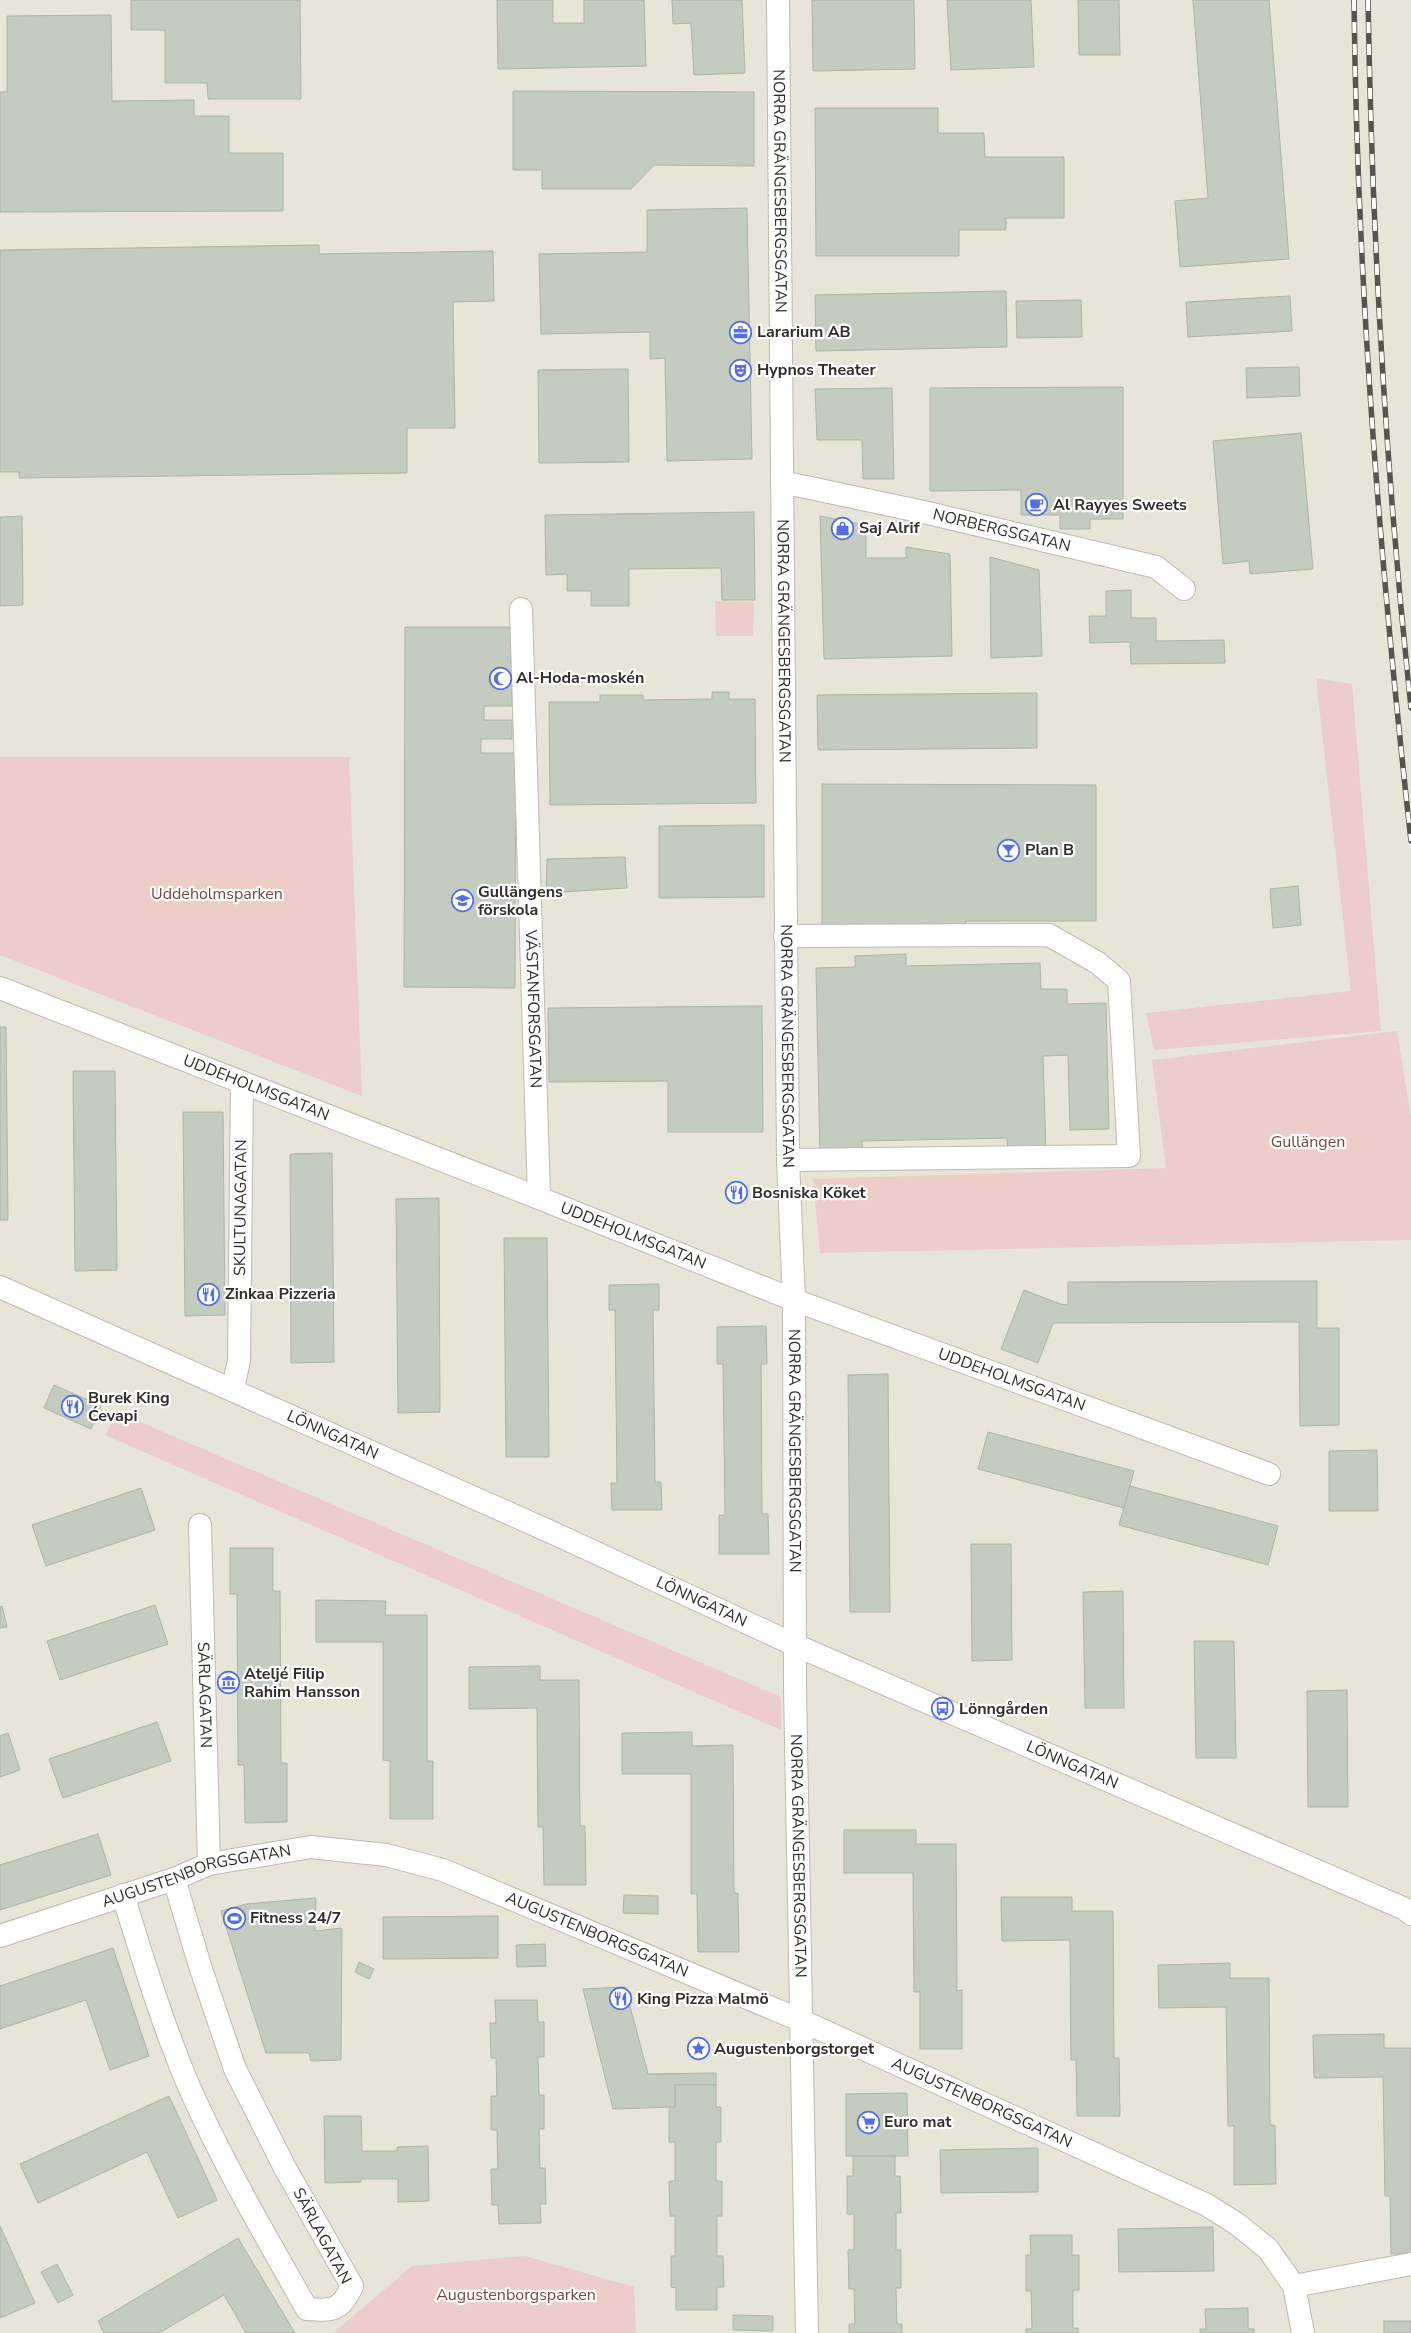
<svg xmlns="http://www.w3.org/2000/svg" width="1411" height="2333" viewBox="0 0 1411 2333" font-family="'Nunito Sans',sans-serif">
  <rect width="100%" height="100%" fill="#e7e5d7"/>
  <g fill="#edcdc7">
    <polygon points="715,601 754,602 753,636 716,636"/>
    <polygon points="1316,678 1352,684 1381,1031 1154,1050 1146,1013 1351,991"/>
    <polygon points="0,757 349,757 362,1096 0,955"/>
    <polygon points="1397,1031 1411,1118 1411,1240 820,1253 813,1179 1166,1168 1152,1060"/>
    <polygon points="117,1412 781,1697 781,1730 105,1435"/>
    <polygon points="525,2256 634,2287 636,2333 333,2333 412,2266"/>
  </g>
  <g fill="#c4cbbf" stroke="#acb4a8">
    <polygon points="131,0 300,0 301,99 208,99 207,83 165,83 165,30 131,30"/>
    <polygon points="497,0 553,0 553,23 584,23 584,0 644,0 646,66 498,69"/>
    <polygon points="672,0 742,0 745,73 694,75 691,23 673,24"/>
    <polygon points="812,0 914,0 915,69 813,71"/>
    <polygon points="947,0 1031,0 1034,67 951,70"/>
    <polygon points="1078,0 1119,0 1120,55 1079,55"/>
    <polygon points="1193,0 1269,0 1289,259 1180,267 1175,201 1208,198"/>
    <polygon points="111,15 112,101 194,100 194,116 229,116 229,153 283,153 283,211 0,212 0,92 7,92 7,16"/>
    <polygon points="513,91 754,92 754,166 654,165 631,189 542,189 542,170 513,170"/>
    <polygon points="815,108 938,108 938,133 984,133 985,157 1064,157 1064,218 1006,218 1006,230 959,230 959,256 816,256"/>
    <polygon points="747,208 752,459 667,461 665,358 650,359 650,332 541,334 539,254 647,252 647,210"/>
    <polygon points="319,245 319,254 493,251 494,301 453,302 455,428 407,428 407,473 19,478 19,472 0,472 0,250"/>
    <polygon points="1006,291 1007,347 816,351 815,295"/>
    <polygon points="1290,296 1292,331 1188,337 1186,302"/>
    <polygon points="1081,300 1082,337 1017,338 1016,301"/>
    <polygon points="1299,367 1300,396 1247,398 1246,368"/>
    <polygon points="628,369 629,462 539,463 538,370"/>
    <polygon points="1123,387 1123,519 1090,519 1090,529 1060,529 1060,515 1021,515 1021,490 930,491 930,388"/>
    <polygon points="892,388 894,479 863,479 862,440 817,440 815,389"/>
    <polygon points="1301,433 1313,569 1250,574 1249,561 1223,564 1213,441"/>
    <polygon points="749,512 754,512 755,600 722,600 721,568 629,569 629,606 591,606 591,591 567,591 567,574 546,575 545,515"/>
    <polygon points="22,516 23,605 0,606 0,517"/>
    <polygon points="820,516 866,525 866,558 906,558 906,547 950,554 952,656 824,659"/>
    <polygon points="990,557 1039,570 1042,656 991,658"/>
    <polygon points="1131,590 1131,618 1156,618 1156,641 1224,640 1225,663 1131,664 1130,642 1090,643 1089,616 1106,616 1106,591"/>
    <polygon points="405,627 512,627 512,706 484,706 484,720 512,720 512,739 481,739 481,753 516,753 515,988 404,987"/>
    <polygon points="712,692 729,692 729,699 755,699 756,803 550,805 549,702 600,702 600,695 643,695 643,700 712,699"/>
    <polygon points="1037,693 1037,748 818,750 817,695"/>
    <polygon points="822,784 1096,785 1096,921 966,921 966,927 822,927"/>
    <polygon points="764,825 764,897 659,898 659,826"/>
    <polygon points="625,857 627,888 546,893 547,859"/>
    <polygon points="1298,886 1301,925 1273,928 1270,889"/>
    <polygon points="906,954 906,966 1040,963 1041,989 1067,989 1067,1004 1106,1003 1109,1129 1070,1130 1068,1055 1043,1056 1046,1153 1008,1154 1007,1138 862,1141 863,1155 820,1155 816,968 855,967 855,956"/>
    <polygon points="762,1006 763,1132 668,1132 668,1081 549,1082 548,1008"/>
    <polygon points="0,1027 6,1027 8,1220 0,1220"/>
    <polygon points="73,1071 115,1071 117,1270 75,1271"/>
    <polygon points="183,1112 223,1112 225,1315 185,1316"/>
    <polygon points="332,1153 334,1362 291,1363 290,1154"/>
    <polygon points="439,1198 440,1412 398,1413 396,1199"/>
    <polygon points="504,1238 547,1238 549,1457 506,1457"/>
    <polygon points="1317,1281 1317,1328 1339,1328 1339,1425 1300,1426 1299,1322 1053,1323 1038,1363 1001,1349 1024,1290 1060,1304 1068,1305 1068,1282"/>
    <polygon points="659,1284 659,1310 653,1310 655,1482 661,1482 662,1510 612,1510 611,1483 617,1483 615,1310 609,1310 609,1285"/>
    <polygon points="766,1326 767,1364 761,1364 762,1514 768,1514 769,1554 719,1554 719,1515 725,1515 723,1364 717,1364 717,1327"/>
    <polygon points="888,1374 890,1612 850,1612 848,1375"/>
    <polygon points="54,1385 101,1406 91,1429 44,1408"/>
    <polygon points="988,1432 1134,1471 1124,1508 978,1469"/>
    <polygon points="1377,1450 1378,1511 1329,1511 1329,1451"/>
    <polygon points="1130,1486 1278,1526 1268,1565 1119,1525"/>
    <polygon points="141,1488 155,1530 46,1566 32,1525"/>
    <polygon points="971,1544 1011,1544 1012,1660 972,1661"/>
    <polygon points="230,1548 273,1548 273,1591 280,1591 281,1763 287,1763 287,1822 245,1823 244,1765 238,1765 237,1594 230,1594"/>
    <polygon points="1123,1591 1124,1708 1085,1708 1083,1592"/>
    <polygon points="316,1600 386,1601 385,1615 427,1615 427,1761 433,1761 433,1819 390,1819 390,1761 383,1760 383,1642 316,1642"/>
    <polygon points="155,1605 168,1644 60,1680 47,1641"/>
    <polygon points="2,1606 7,1627 0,1628 0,1607"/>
    <polygon points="1194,1641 1234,1641 1236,1758 1196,1758"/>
    <polygon points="540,1666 540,1680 579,1680 580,1826 585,1826 586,1885 544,1885 543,1827 538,1827 537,1708 469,1709 469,1667"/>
    <polygon points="1347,1690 1348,1807 1308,1807 1307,1691"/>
    <polygon points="157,1722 171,1761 63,1798 49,1759"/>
    <polygon points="692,1732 692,1746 733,1745 734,1893 738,1893 739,1952 698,1952 697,1894 691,1894 691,1774 622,1774 622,1733"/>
    <polygon points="8,1733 20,1770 0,1777 0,1736"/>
    <polygon points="844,1830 916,1830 916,1844 956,1844 957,1991 962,1990 962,2049 920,2049 920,1992 914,1992 913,1873 844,1873"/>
    <polygon points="98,1834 111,1875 0,1910 0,1865"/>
    <polygon points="624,1895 658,1896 658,1914 623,1913"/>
    <polygon points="1001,1897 1072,1897 1072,1911 1113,1911 1114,2058 1119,2058 1120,2116 1077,2116 1076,2060 1071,2060 1070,1940 1002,1941"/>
    <polygon points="316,1898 315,1931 342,1928 341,2060 311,2061 309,2053 266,2053 221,1911 246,1904"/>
    <polygon points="498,1916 498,1958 383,1959 383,1917"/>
    <polygon points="545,1944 546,1966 517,1967 516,1945"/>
    <polygon points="113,1948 149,2056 110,2070 86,2000 0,2029 0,1986"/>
    <polygon points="359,1962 374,1969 369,1979 355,1972"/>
    <polygon points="1230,1963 1230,1978 1269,1978 1270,2125 1275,2125 1276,2184 1234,2185 1234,2126 1228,2126 1226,2007 1159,2008 1158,1965"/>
    <polygon points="625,1987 648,2074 716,2073 716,2085 675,2085 675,2107 613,2109 583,1989"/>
    <polygon points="495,2000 537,2000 538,2022 544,2022 544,2057 538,2057 539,2095 544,2095 544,2129 539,2129 540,2168 545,2168 546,2204 540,2204 541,2223 499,2224 498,2205 492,2205 491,2169 498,2169 497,2130 491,2130 491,2096 497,2096 496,2058 491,2058 490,2023 496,2023"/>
    <polygon points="1384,2034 1384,2048 1411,2048 1411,2253 1391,2254 1390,2196 1385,2196 1383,2077 1314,2078 1313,2035"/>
    <polygon points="675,2085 716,2085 716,2107 721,2107 721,2142 716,2142 716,2181 722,2181 722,2216 717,2216 717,2256 723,2256 724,2287 717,2287 717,2310 676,2310 676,2288 671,2287 671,2256 675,2256 675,2216 670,2216 669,2181 675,2181 675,2142 669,2142 669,2107 675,2107"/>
    <polygon points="907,2093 908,2156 846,2156 846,2094"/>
    <polygon points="169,2096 217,2200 178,2218 147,2152 38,2203 20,2164"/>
    <polygon points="324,2116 361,2116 362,2151 397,2151 397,2147 428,2146 429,2201 398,2202 398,2179 361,2179 361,2182 325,2183"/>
    <polygon points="1038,2148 1038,2192 941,2193 940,2150"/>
    <polygon points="853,2156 895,2156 895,2176 900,2176 901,2213 896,2213 896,2250 901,2250 901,2288 896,2288 897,2324 902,2324 902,2333 849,2333 849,2324 855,2324 854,2289 849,2289 848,2250 854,2250 854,2214 847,2214 847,2176 853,2176"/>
    <polygon points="0,2226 35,2303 0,2318"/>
    <polygon points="1213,2227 1214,2271 1119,2272 1118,2229"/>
    <polygon points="1030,2235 1072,2235 1072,2255 1079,2255 1079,2290 1073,2290 1073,2328 1078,2328 1078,2333 1026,2333 1026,2329 1032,2329 1031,2291 1026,2291 1026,2255 1031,2255"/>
    <polygon points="238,2238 295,2333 246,2333 224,2295 159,2333 104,2333 98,2321"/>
    <polygon points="57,2264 73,2295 58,2303 41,2272"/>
    <polygon points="1248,2308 1248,2329 1254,2329 1254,2333 1200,2333 1200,2329 1206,2329 1205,2309"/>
    <polygon points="733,2315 773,2316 773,2331 733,2330"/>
    <rect x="1384" y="2321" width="27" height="12"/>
  </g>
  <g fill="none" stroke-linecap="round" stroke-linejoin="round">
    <defs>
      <g id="minor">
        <path id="s1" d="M 778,0 L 788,1160 L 794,1300 L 795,1688 L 807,2333"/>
        <path id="s2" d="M 782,482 L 928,513 L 1156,567 L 1184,589"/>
        <path id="s3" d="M 521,609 L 539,1198"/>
        <polyline points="785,936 1049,935 1098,963 1119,981 1129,1156 788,1160"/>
        <path id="s4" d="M 0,988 L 539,1198 L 794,1300 L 1269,1474"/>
        <path id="s5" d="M 0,1287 L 551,1532 L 795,1645 L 1405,1909 L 1411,1914"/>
        <path id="s6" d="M 233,1389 L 239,1360 L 242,1083"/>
        <path id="s7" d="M 200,1525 L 209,1864"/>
        <path d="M 123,1895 C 143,1960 163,2026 190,2089 C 224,2165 266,2237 307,2309 C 332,2311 341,2311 352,2286 L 285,2168 L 235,2069 L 201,1969 L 174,1879"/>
        <path id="s8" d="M 0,1936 L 174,1879 L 209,1864 L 311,1847 L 386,1855 L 443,1870 L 800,2020 L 1207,2205 L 1237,2224 L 1268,2249 L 1294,2286 L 1303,2333"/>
        <polyline points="1294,2286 1411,2264"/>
      </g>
    </defs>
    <use href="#minor" stroke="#bebbae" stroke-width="24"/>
    <use href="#minor" stroke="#fff" stroke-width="22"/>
    <defs>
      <g id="rail">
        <path d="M 1354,0 C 1357,281 1380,562 1411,841"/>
        <path d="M 1368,0 C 1372,236 1386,473 1411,708"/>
      </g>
    </defs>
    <use href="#rail" stroke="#55544d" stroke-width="5.5"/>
    <use href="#rail" stroke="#fff" stroke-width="4" stroke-dasharray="11" stroke-linecap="butt"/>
  </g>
  <defs>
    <symbol id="office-ring" viewBox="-11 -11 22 22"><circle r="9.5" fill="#fff" stroke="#546ee4" stroke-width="1.5"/><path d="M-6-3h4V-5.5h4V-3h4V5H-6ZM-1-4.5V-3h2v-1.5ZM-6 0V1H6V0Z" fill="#546ee4"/></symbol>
    <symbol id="theatre-ring" viewBox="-11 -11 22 22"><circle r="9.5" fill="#fff" stroke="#546ee4" stroke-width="1.5"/><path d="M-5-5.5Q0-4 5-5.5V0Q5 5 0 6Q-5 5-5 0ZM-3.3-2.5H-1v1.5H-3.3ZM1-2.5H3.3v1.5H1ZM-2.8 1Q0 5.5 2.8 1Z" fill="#546ee4"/></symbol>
    <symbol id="cafe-ring" viewBox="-11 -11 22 22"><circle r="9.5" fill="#fff" stroke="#546ee4" stroke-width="1.5"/><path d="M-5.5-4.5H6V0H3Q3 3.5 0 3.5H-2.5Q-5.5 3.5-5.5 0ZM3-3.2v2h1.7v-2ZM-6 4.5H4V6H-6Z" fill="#546ee4"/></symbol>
    <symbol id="shop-ring" viewBox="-11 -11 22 22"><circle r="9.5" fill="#fff" stroke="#546ee4" stroke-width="1.5"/><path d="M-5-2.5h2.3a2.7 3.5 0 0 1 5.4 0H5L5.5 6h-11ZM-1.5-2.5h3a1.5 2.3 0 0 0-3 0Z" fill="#546ee4"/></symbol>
    <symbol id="mosque-ring" viewBox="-11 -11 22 22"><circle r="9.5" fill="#fff" stroke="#546ee4" stroke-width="1.5"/><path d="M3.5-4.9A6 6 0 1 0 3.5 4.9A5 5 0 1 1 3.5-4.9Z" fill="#546ee4"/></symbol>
    <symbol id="bar-ring" viewBox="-11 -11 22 22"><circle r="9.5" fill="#fff" stroke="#546ee4" stroke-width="1.5"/><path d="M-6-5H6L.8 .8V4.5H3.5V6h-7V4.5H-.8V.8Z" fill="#546ee4"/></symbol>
    <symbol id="school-ring" viewBox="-11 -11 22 22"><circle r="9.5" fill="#fff" stroke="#546ee4" stroke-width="1.5"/><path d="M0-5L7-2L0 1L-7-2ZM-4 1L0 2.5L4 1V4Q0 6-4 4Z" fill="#546ee4"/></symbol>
    <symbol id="restaurant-ring" viewBox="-11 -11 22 22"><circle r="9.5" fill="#fff" stroke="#546ee4" stroke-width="1.5"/><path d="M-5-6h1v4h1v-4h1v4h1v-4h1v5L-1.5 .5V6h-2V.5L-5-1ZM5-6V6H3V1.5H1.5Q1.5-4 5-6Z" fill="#546ee4"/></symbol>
    <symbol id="museum-ring" viewBox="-11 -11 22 22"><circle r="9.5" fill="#fff" stroke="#546ee4" stroke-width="1.5"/><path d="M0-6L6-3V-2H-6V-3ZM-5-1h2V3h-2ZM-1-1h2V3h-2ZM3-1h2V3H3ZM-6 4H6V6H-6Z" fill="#546ee4"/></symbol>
    <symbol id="bus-ring" viewBox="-11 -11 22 22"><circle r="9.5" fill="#fff" stroke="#546ee4" stroke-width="1.5"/><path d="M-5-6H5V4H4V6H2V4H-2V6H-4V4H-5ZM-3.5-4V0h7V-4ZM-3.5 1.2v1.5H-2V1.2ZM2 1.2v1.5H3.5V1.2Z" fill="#546ee4"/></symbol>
    <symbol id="stadium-ring" viewBox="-11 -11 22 22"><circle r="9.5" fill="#fff" stroke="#546ee4" stroke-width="1.5"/><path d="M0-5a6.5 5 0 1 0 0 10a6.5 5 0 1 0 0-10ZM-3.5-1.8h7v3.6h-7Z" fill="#546ee4"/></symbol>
    <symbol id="sight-ring" viewBox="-11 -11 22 22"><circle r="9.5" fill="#fff" stroke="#546ee4" stroke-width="1.5"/><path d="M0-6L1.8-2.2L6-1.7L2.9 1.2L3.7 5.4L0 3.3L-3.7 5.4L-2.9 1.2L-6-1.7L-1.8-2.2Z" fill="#546ee4"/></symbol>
    <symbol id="supermarket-ring" viewBox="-11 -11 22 22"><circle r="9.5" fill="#fff" stroke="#546ee4" stroke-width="1.5"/><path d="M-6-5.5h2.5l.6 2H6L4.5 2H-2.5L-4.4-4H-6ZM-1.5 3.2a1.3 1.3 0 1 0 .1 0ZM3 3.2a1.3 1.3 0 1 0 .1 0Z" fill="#546ee4"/></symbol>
  </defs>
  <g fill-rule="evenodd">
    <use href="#office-ring" x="728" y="320" width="25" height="25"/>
    <use href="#theatre-ring" x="728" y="358" width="25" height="25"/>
    <use href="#cafe-ring" x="1024" y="492" width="25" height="25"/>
    <use href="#shop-ring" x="830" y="516" width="25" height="25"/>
    <use href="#mosque-ring" x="488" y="666" width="25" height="25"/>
    <use href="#bar-ring" x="996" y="838" width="25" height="25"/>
    <use href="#school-ring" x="450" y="888" width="25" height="25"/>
    <use href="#restaurant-ring" x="724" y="1180" width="25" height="25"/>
    <use href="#restaurant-ring" x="196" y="1282" width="25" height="25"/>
    <use href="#restaurant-ring" x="60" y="1394" width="25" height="25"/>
    <use href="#museum-ring" x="216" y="1670" width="25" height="25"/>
    <use href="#bus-ring" x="930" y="1696" width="25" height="25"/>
    <use href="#stadium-ring" x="222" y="1906" width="25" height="25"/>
    <use href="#restaurant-ring" x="608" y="1986" width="25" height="25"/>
    <use href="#sight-ring" x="686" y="2036" width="25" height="25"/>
    <use href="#supermarket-ring" x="856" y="2110" width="25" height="25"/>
  </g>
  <g text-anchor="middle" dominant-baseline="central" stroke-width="4.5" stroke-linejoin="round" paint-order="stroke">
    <g font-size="16" fill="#2f2e29" stroke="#fff">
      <text stroke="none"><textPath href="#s1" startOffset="191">NORRA GRÄNGESBERGSGATAN</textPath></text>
      <text stroke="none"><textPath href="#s2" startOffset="225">NORBERGSGATAN</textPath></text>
      <text stroke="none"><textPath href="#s1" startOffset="641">NORRA GRÄNGESBERGSGATAN</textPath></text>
      <text stroke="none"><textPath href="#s3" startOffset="400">VÄSTANFORSGATAN</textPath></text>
      <text stroke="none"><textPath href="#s1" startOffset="1046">NORRA GRÄNGESBERGSGATAN</textPath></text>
      <text stroke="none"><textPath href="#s4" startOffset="275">UDDEHOLMSGATAN</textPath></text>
      <text stroke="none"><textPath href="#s6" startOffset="182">SKULTUNAGATAN</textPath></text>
      <text stroke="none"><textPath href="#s4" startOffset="680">UDDEHOLMSGATAN</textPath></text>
      <text stroke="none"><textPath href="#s4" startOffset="1085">UDDEHOLMSGATAN</textPath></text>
      <text stroke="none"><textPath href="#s5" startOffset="364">LÖNNGATAN</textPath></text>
      <text stroke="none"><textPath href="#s1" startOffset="1451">NORRA GRÄNGESBERGSGATAN</textPath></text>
      <text stroke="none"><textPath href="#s5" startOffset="769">LÖNNGATAN</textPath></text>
      <text stroke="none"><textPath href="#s7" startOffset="170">SÄRLAGATAN</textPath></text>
      <text stroke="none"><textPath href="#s5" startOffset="1174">LÖNNGATAN</textPath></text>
      <text stroke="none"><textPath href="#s1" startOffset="1856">NORRA GRÄNGESBERGSGATAN</textPath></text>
      <text stroke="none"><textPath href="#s8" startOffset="206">AUGUSTENBORGSGATAN</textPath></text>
      <text stroke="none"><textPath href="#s8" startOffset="626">AUGUSTENBORGSGATAN</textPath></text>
      <text stroke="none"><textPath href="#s8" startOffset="1046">AUGUSTENBORGSGATAN</textPath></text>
      <text transform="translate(322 2236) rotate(62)">SÄRLAGATAN</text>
    </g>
    <g font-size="16" font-weight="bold" fill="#2f2e29" stroke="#fff" text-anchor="start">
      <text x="757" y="332">Lararium AB</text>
      <text x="757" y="370">Hypnos Theater</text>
      <text x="1053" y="505">Al Rayyes Sweets</text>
      <text x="859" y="528">Saj Alrif</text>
      <text x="516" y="678">Al-Hoda-moskén</text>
      <text x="1025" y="850">Plan B</text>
      <text x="478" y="892">Gullängens<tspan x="478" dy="18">förskola</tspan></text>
      <text x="752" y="1193">Bosniska Köket</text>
      <text x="225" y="1294">Zinkaa Pizzeria</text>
      <text x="88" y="1398">Burek King<tspan x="88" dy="18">Ćevapi</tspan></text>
      <text x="244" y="1674">Ateljé Filip<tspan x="244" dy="18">Rahim Hansson</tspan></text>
      <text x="959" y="1709">Lönngården</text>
      <text x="250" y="1918">Fitness 24/7</text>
      <text x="637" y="1999">King Pizza Malmö</text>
      <text x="714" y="2049">Augustenborgstorget</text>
      <text x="884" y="2122">Euro mat</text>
    </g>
    <g font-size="16" fill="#7b463d" stroke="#fff">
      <text x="217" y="894">Uddeholmsparken</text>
      <text x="1308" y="1142">Gullängen</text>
      <text x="516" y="2295">Augustenborgsparken</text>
    </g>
  </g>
</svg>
